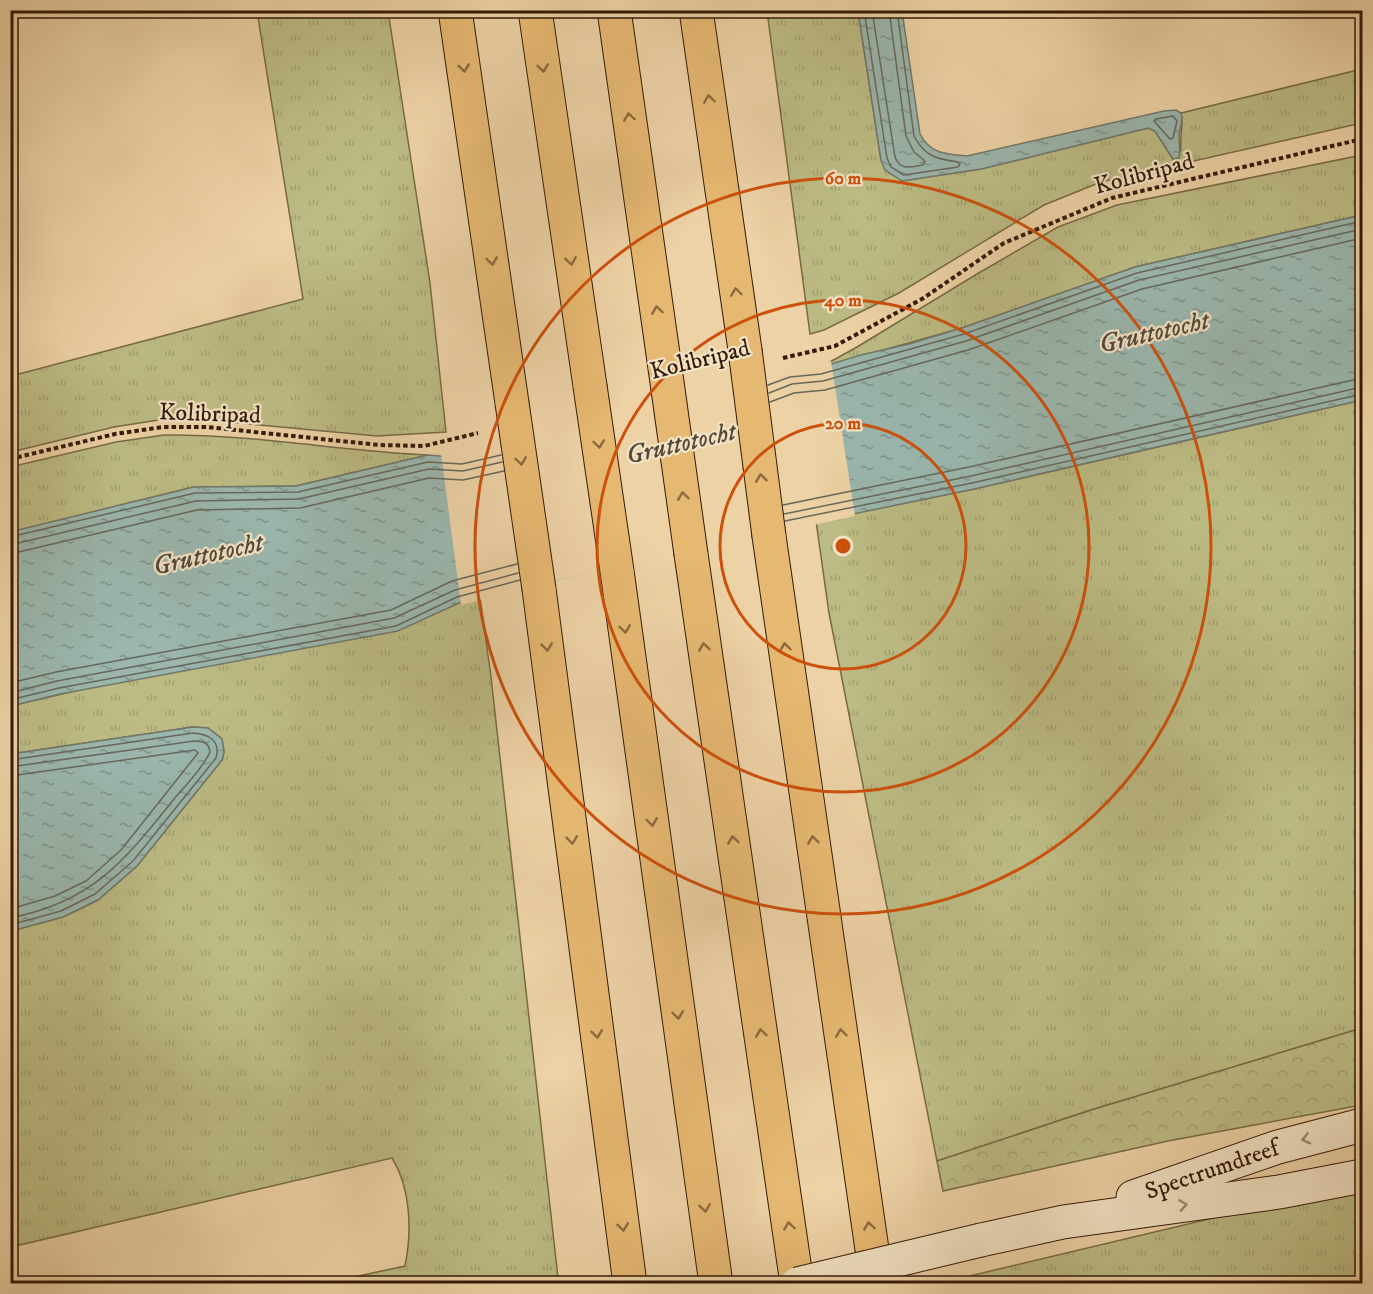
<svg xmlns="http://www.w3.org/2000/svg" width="1373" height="1294" viewBox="0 0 1373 1294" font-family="'IM FELL DW Pica',serif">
  <defs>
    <pattern id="grass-tufts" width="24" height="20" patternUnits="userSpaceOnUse" patternTransform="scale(1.5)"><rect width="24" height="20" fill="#bcbb83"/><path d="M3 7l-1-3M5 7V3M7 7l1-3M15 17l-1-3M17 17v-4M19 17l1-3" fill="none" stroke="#a2a070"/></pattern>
    <pattern id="forest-crowns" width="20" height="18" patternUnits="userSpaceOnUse" patternTransform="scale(1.5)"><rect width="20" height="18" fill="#bcbb83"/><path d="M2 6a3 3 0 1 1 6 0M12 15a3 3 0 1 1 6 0" fill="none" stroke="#a2a070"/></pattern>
    <pattern id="water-ripples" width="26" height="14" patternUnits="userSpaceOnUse" patternTransform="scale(1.5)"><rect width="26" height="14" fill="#9ab6ad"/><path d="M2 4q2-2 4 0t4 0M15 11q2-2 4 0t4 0" fill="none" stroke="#7e938b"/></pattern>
  </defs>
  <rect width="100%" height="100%" fill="#edd2a5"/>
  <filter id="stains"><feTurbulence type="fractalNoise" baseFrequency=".00333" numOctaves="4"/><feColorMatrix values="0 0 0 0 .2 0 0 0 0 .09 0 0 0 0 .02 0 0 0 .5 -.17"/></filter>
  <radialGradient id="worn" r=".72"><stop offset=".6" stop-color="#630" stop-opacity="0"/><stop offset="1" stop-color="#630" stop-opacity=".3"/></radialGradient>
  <g fill="url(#grass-tufts)" stroke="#786a46" stroke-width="1.5">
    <polygon points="257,11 388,11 430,283 446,432 377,436 207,420 165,419 114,427 11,452 11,376 303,299"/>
    <path d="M 767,11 L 858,11 L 881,160 L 902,181 L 981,169 L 1148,128 L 1155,131 L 1173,159 L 1181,150 C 1179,137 1184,125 1181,113 L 1362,69 L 1362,123 L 1101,182 L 1044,205 L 899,293 L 824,330 L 810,334 Z"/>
    <polygon points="1362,155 1362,215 1135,267 962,328 819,368 857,347 977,274 1058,227 1117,205"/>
    <polygon points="1362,400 1362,1028 1091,1110 937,1161 829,613 816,521 974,489"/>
    <path d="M 164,435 C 252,434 340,451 428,455 L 296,486 L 194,487 L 11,532 L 10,467 L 116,442 Z"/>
    <path d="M 480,597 L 491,677 L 558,1278 L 534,1284 L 326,1283 L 405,1266 C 412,1232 411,1188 392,1158 L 11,1247 L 11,931 L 63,917 L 98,900 L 137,866 L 222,760 L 224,752 L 222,739 L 208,728 L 193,727 L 11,754 L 10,706 Z"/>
    <polygon points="1362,1185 1362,1283 957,1284 957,1279 1306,1196"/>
  </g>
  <polygon fill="url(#forest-crowns)" stroke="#786a46" stroke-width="1.5" points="1362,1028 1362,1105 1168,1141 943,1191 937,1161 1091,1110"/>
  <g fill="url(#water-ripples)" stroke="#71786b" stroke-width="1.5">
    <path d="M 858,11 L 902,11 L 920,134 C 930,154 947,154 967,156 L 1164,111 L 1176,110 L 1181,113 C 1184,123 1179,128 1179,137 C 1179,145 1181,150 1179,158 L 1173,159 L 1155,131 L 1148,128 L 981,169 L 902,181 L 885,170 L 881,160 Z"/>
    <polygon points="1362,215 1362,400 974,489 737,538 480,597 459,603 398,631 60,694 11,706 10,532 194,487 296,486 428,455 462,458 715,399 861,355 909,344 962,328 1135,267"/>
    <polygon points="193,727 208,728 222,739 224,752 222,760 137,866 98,900 63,917 11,931 11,754"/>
  </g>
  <polygon fill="#edd2a5" points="831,361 855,516 557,580 461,605 441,453 462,455 714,396 788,368 819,365"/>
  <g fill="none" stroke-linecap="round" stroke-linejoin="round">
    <g stroke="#66685b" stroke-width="1.5">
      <path d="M 864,10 L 887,158 L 891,167 L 904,175 L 958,167 L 960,164 L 958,162 C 937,159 925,157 914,136 L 897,10"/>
      <path d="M 872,10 L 895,157 C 900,171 911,167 923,165 L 925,161 L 914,152 L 906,136 L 889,10"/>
      <polygon points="1173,116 1177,121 1173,138 1170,139 1154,121 1156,119"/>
      <polyline points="768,385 790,377 821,374 964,334 1137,273 1362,221"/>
      <polyline points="769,393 792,384 823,381 966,341 1139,280 1362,229"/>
      <polyline points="770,402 794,393 825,390 968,350 1142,289 1362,238"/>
      <polyline points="783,505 969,467 1362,378"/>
      <polyline points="784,514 971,476 1362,387"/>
      <polyline points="785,521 972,483 1362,394"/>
      <polyline points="10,537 195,493 298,492 428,462 462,464 501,455"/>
      <polyline points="10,545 196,501 299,499 429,469 463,471 502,462"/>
      <polyline points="10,554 197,510 300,508 429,478 463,480 504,471"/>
      <polyline points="10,683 56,672 391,610 452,581 517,564"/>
      <polyline points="10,693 57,681 394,618 455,590 518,573"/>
      <polyline points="10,700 59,688 396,626 457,597 520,580"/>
      <path d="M 10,760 L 193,733 C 209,734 221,741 216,758 L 133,861 L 95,894 L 61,911 L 10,925"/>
      <path d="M 10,767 L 194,741 C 202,741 209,742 210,752 C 203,768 186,785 174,799 C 124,861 93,902 10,918"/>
      <polyline points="10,776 195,750 198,753 121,850 86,881 55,896 10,909"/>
    </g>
    <defs>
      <g id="secondary">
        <polyline points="1133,1197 1278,1147 1362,1125"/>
        <polyline points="981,1240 1063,1222 1279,1192 1362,1176"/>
      </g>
      <g id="highway">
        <polyline points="455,10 512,403"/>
        <polyline points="535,10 590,386"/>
        <polyline points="614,10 665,368"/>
        <polyline points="696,10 745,350"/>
        <polyline points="769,536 877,1284"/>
        <polyline points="691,554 797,1284"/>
        <polyline points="617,571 716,1284"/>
        <polyline points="539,589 630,1284"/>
      </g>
    </defs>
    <use href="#secondary" stroke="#331a09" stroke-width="35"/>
    <use href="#highway" stroke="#331a09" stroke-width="35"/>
    <g stroke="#331a09" stroke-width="4" stroke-dasharray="4.5 3" stroke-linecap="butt">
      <polyline points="783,358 835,346 922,299 1004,243 1112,198 1362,139"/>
      <polyline points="10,459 115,434 163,427 207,427 379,445 424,446 478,433"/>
    </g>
    <use href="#secondary" stroke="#f3e2c4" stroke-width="33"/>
    <use href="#highway" stroke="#e6b972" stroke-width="33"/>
    <defs>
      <polyline id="secondary-bridge" points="797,1284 981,1240"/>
      <g id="highway-bridge">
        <polyline points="745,350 769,536"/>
        <polyline points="665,368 691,554"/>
        <polyline points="590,386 617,571"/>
        <polyline points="512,403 539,589"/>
      </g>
    </defs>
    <use href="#secondary-bridge" stroke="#331a09" stroke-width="35" stroke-linecap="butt"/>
    <use href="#highway-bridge" stroke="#331a09" stroke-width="35" stroke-linecap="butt"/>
    <use href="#secondary-bridge" stroke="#f3e2c4" stroke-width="33"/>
    <use href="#highway-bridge" stroke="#e6b972" stroke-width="33"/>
  </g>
  <defs><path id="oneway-chevron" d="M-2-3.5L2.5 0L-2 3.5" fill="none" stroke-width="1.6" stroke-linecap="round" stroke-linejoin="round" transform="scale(1.5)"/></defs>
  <g stroke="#8c6a3e">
    <use href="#oneway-chevron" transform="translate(464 68) rotate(82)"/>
    <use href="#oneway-chevron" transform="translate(543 68) rotate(82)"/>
    <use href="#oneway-chevron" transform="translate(709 99) rotate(-98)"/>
    <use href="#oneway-chevron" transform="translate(629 117) rotate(-98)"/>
    <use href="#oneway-chevron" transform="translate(492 261) rotate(82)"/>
    <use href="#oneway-chevron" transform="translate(571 261) rotate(81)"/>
    <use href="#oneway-chevron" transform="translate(736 292) rotate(-98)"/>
    <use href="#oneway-chevron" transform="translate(657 310) rotate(-98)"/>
    <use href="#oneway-chevron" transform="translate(599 444) rotate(82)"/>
    <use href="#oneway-chevron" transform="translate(521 461) rotate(82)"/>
    <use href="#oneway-chevron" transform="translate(761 478) rotate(-97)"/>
    <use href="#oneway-chevron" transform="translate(683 496) rotate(-98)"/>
    <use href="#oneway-chevron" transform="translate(625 629) rotate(82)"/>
    <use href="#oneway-chevron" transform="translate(547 647) rotate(83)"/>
    <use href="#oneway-chevron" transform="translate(704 647) rotate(-98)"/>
    <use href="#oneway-chevron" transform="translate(785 647) rotate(-98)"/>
    <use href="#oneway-chevron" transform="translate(652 822) rotate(82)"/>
    <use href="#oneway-chevron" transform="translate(572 840) rotate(83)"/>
    <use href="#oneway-chevron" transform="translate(733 840) rotate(-98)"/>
    <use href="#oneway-chevron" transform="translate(813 840) rotate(-98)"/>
    <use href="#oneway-chevron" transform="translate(678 1015) rotate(82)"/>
    <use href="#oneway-chevron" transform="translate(761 1033) rotate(-98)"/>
    <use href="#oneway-chevron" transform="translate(841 1033) rotate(-98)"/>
    <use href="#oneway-chevron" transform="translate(597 1034) rotate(83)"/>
    <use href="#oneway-chevron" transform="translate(705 1208) rotate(82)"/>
    <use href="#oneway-chevron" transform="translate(789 1226) rotate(-98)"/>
    <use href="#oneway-chevron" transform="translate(869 1226) rotate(-98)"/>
    <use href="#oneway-chevron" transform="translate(623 1227) rotate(83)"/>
  </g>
  <g stroke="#9d8870">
    <use href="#oneway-chevron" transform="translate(1306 1139) rotate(166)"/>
    <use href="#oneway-chevron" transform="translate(1183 1205) rotate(-8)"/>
  </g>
  <g fill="none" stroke="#cd500c" stroke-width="3">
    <circle cx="843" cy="546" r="123"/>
    <circle cx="843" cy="546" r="246"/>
    <circle cx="843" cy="546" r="368"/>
  </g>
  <g text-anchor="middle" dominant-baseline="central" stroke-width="4.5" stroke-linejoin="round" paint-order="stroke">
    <g font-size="24" fill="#331a09" stroke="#f3e2c4">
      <text transform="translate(1144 174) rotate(-15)">Kolibripad</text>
      <text transform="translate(700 360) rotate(-14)">Kolibripad</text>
      <text transform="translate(210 414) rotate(2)">Kolibripad</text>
      <text transform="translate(1212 1170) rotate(-19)">Spectrumdreef</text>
    </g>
    <g font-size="26" font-style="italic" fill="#52493a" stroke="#f3e2c4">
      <text transform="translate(1154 333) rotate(-13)">Gruttotocht</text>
      <text transform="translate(681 444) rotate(-13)">Gruttotocht</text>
      <text transform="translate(208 555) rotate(-13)">Gruttotocht</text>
    </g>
  </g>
  <circle cx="843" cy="546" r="9" fill="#cd500c" stroke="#f3e2c4" stroke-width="3"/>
  <g font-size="18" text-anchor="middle" font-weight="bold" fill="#cd500c" stroke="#f3e2c4" stroke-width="4.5" stroke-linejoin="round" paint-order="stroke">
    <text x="843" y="184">60 m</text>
    <text x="843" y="306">40 m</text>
    <text x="843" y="429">20 m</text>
  </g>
  <rect width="1373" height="1294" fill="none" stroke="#edd2a5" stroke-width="36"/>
  <rect x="12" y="12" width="1349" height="1270" fill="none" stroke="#331a09" stroke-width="3"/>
  <rect x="18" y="18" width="1337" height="1258" fill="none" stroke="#331a09" stroke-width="1.5"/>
  <rect width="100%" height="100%" filter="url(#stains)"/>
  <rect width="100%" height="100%" fill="url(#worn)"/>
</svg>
